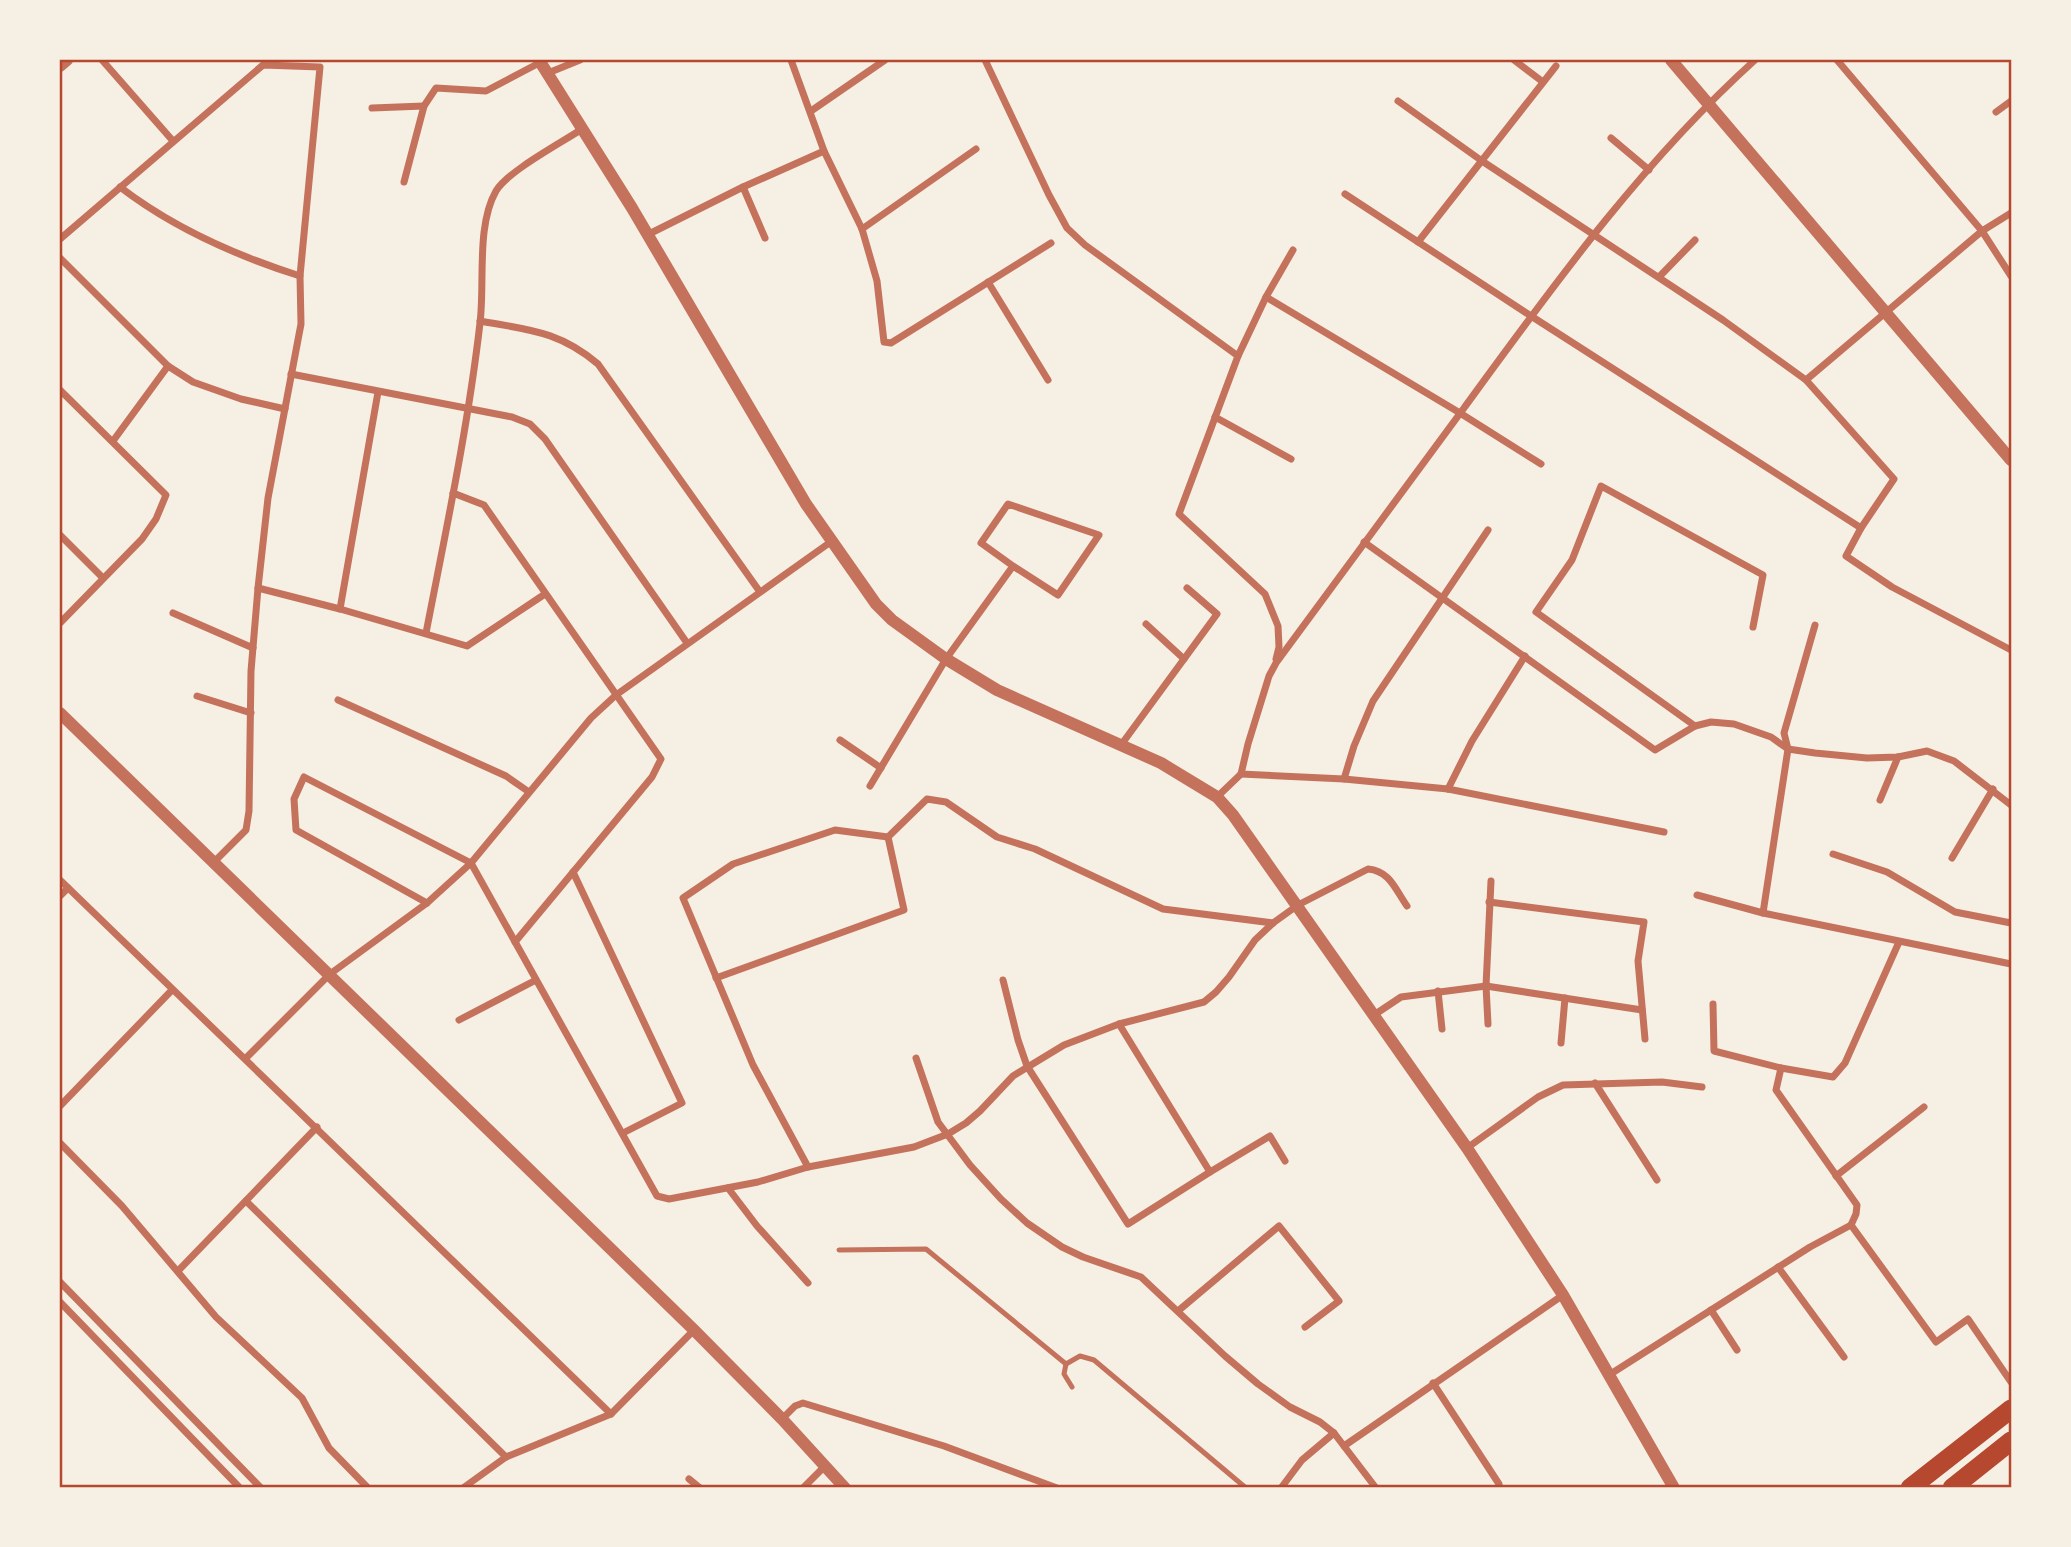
<svg xmlns="http://www.w3.org/2000/svg" width="2071" height="1547" viewBox="0 0 2071 1547" font-family="Arial,sans-serif">
  <rect width="100%" height="100%" fill="#f6efe4"/>
  <g fill="none" stroke-linecap="round" stroke-linejoin="round">
    <g stroke="#c5725c" stroke-width="5">
      <polyline points="839,1250 926,1249 1066,1364 1080,1356 1094,1360 1246,1488"/>
      <polyline points="1066,1364 1064,1374 1072,1387"/>
    </g>
    <g stroke="#c5725c" stroke-width="7">
      <polyline points="102,60 173,141"/>
      <polyline points="791,60 824,151 862,229 877,281 884,342 891,343 1051,243"/>
      <polyline points="985,60 1049,195 1067,228 1085,245 1238,356 1266,297 1293,250"/>
      <polyline points="1514,60 1543,82"/>
      <polyline points="1837,60 1982,231 2011,276"/>
      <polyline points="548,73 580,60"/>
      <polyline points="1398,101 1482,161 1723,320 1806,380 1894,479 1861,528 1846,556 1892,587 2011,650"/>
      <polyline points="372,108 424,106"/>
      <polyline points="811,111 885,60"/>
      <polyline points="1996,112 2011,101"/>
      <polyline points="1611,138 1649,170"/>
      <polyline points="404,182 424,106 436,88 486,91 541,62"/>
      <path d="M 120,187 C 172,227 237,256 300,276"/>
      <polyline points="743,187 765,238"/>
      <polyline points="1345,194 1531,316 1861,528"/>
      <polyline points="862,229 976,149"/>
      <polyline points="647,235 743,187 824,151"/>
      <polyline points="60,239 263,65 320,67 300,276 301,324 268,498 258,588 251,671 249,811 246,830 214,862"/>
      <polyline points="1418,242 1556,66"/>
      <polyline points="60,258 168,366 193,382 241,399 285,409"/>
      <polyline points="1659,277 1695,240"/>
      <polyline points="988,282 1048,380"/>
      <polyline points="1266,297 1460,413 1541,464"/>
      <path d="M 480,321 C 529,330 559,331 598,364 L 760,592"/>
      <polyline points="1238,356 1179,514 1265,594 1278,626 1279,647 1276,659"/>
      <polyline points="291,374 512,417 530,424 545,439 687,643"/>
      <polyline points="1806,380 1982,231 2011,213"/>
      <polyline points="60,390 166,495 156,519 142,539 60,623"/>
      <polyline points="1215,417 1291,459"/>
      <polyline points="113,441 168,366"/>
      <polyline points="453,493 484,505 661,759 652,777 515,942"/>
      <polyline points="60,535 103,578"/>
      <polyline points="1364,542 1655,750 1695,726 1711,722 1734,724 1771,737 1788,749 1815,753 1867,758 1898,757 1927,751 1954,761 2011,805"/>
      <polyline points="258,588 340,609 467,646 545,594"/>
      <polyline points="340,609 378,392"/>
      <polyline points="173,613 253,648"/>
      <polyline points="1146,624 1184,659"/>
      <polyline points="1815,625 1784,733 1788,749 1763,913 2011,964"/>
      <path d="M 426,633 C 446,530 468,427 480,323 C 485,283 476,226 496,191 C 508,171 561,143 582,129"/>
      <polyline points="197,696 251,713"/>
      <polyline points="338,700 506,776 529,792"/>
      <polyline points="1695,726 1536,612 1572,560 1601,486 1763,575 1753,627"/>
      <polyline points="840,740 881,768"/>
      <polyline points="1121,745 1217,614 1187,588"/>
      <polyline points="1241,774 1344,779 1448,789 1664,832"/>
      <polyline points="1344,779 1354,746 1373,701 1488,530"/>
      <polyline points="870,786 946,659 1013,566 981,543 1008,504 1099,535 1058,595 1013,566"/>
      <polyline points="1448,789 1472,741 1525,656"/>
      <path d="M 1217,797 L 1241,774 L 1248,744 L 1269,676 L 1276,663 C 1338,578 1402,493 1464,408 C 1553,286 1642,162 1755,60"/>
      <polyline points="1880,800 1898,757"/>
      <polyline points="1833,854 1887,872 1955,912 2011,923"/>
      <polyline points="1952,858 1993,789"/>
      <polyline points="573,872 682,1103 623,1133"/>
      <polyline points="60,880 611,1414"/>
      <polyline points="1697,895 1763,913"/>
      <polyline points="60,896 68,888"/>
      <polyline points="1489,902 1644,922 1638,961 1645,1039"/>
      <path d="M 427,903 L 296,830 L 294,799 L 304,777 L 471,863 L 657,1196 L 669,1199 L 758,1182 L 808,1167 L 914,1147 L 948,1134 L 966,1123 L 980,1111 L 1013,1076 L 1064,1045 L 1119,1024 L 1204,1002 L 1216,992 L 1229,977 L 1255,940 L 1273,923 L 1298,905 L 1368,869 C 1390,871 1395,889 1407,906"/>
      <polyline points="716,978 904,910 888,837"/>
      <polyline points="1003,980 1018,1040 1027,1066 1128,1224 1210,1172 1119,1024"/>
      <polyline points="1438,991 1442,1029"/>
      <polyline points="1713,1004 1714,1051 1781,1068 1833,1077 1845,1063 1899,942"/>
      <polyline points="1374,1015 1401,997 1486,986 1642,1010"/>
      <polyline points="459,1020 536,980"/>
      <polyline points="1488,1024 1486,986 1491,881"/>
      <polyline points="1561,1043 1565,998"/>
      <polyline points="246,1058 330,974 427,903 471,863 591,718 616,695 832,541"/>
      <polyline points="916,1058 938,1122 970,1165 1001,1199 1027,1223 1062,1247 1083,1257 1141,1277 1225,1356 1258,1384 1290,1407 1320,1422 1334,1433 1376,1488"/>
      <polyline points="1781,1068 1776,1090 1857,1205 1856,1214 1851,1225"/>
      <polyline points="1595,1083 1657,1180"/>
      <polyline points="60,1106 172,990"/>
      <polyline points="60,1143 122,1206 216,1317 302,1398 329,1448 368,1488"/>
      <polyline points="1467,1148 1538,1097 1563,1085 1662,1082 1702,1087"/>
      <polyline points="808,1167 753,1065 683,898 733,864 835,830 888,837 927,799 946,802 997,837 1035,849 1163,909 1273,923"/>
      <polyline points="1210,1172 1270,1136 1285,1161"/>
      <polyline points="1836,1176 1924,1107"/>
      <polyline points="728,1188 757,1226 808,1283"/>
      <polyline points="246,1201 506,1457"/>
      <polyline points="1778,1267 1844,1357"/>
      <polyline points="178,1271 317,1127"/>
      <polyline points="60,1282 261,1488"/>
      <polyline points="60,1302 240,1488"/>
      <polyline points="1711,1310 1737,1350"/>
      <polyline points="1178,1311 1279,1226 1339,1301 1305,1327"/>
      <polyline points="1609,1375 1810,1247 1851,1225 1936,1342 1968,1319 2011,1382"/>
      <polyline points="1433,1383 1499,1484"/>
      <polyline points="782,1419 795,1406 803,1403 944,1446 1057,1488"/>
      <polyline points="1344,1446 1563,1295"/>
      <polyline points="689,1479 700,1488"/>
      <polyline points="463,1488 506,1457 611,1414 694,1330"/>
      <polyline points="803,1488 825,1466"/>
      <polyline points="1281,1488 1302,1460 1334,1433"/>
    </g>
    <g stroke="#c5725c" stroke-width="12">
      <polyline points="539,60 632,208 806,504 876,604 892,620 946,659 997,690 1161,763 1217,797 1233,815 1467,1148 1563,1295 1674,1488"/>
      <polyline points="1671,60 2011,460"/>
      <polyline points="60,66 67,60"/>
      <polyline points="60,713 694,1330 782,1419 845,1488"/>
    </g>
    <g stroke="#b5482f" stroke-width="19">
      <polyline points="1910,1488 2011,1409"/>
      <polyline points="1952,1488 2011,1441"/>
    </g>
  </g>
  <rect width="2071" height="1547" fill="none" stroke="#f6efe4" stroke-width="122"/>
  <rect x="61" y="61" width="1949" height="1425" fill="none" stroke="#b5482f" stroke-width="2.5"/>
</svg>
